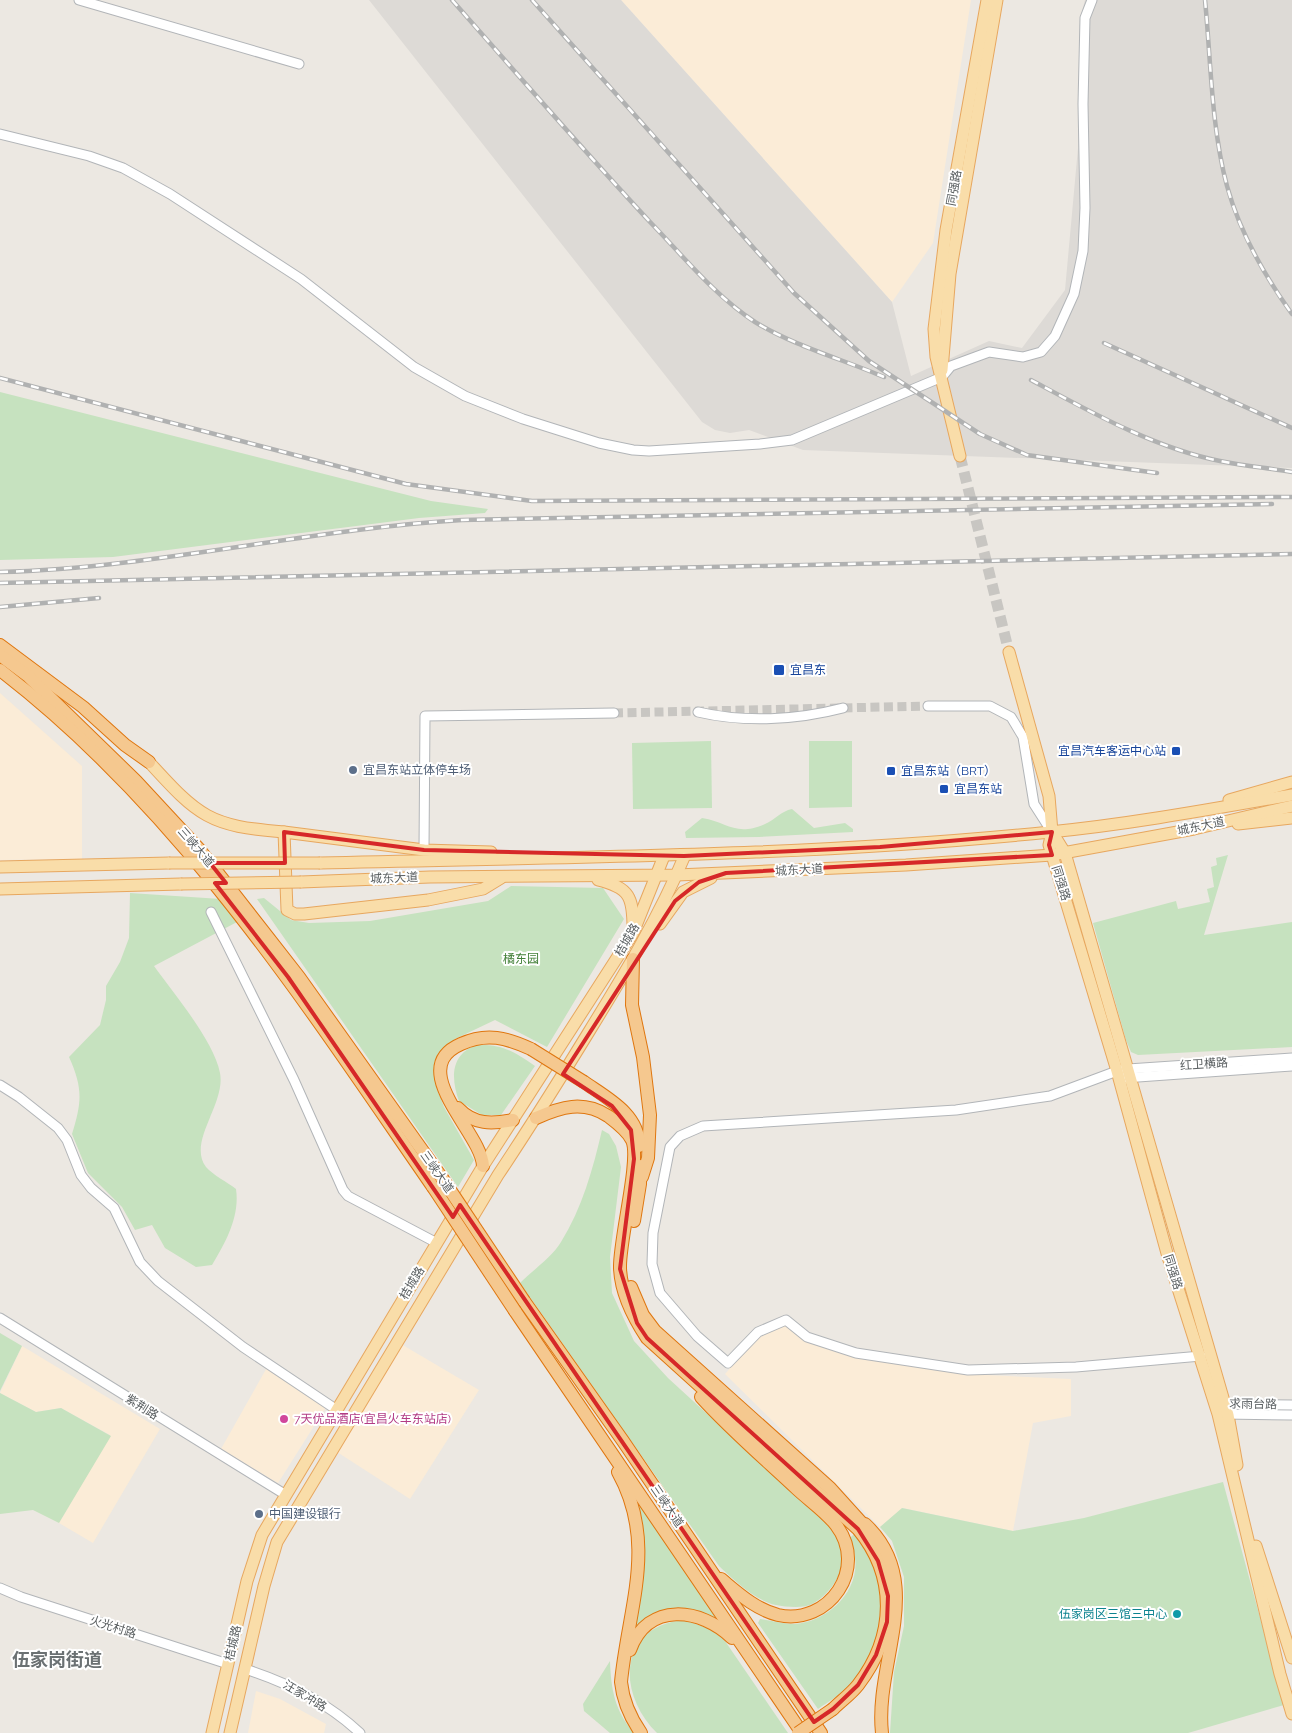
<svg xmlns="http://www.w3.org/2000/svg" width="1292" height="1733" viewBox="0 0 1292 1733" font-family="Raleway,'Noto Sans SC',sans-serif">
  <rect width="100%" height="100%" fill="#ece8e2"/>
  <g fill="#fbecd7">
    <polygon points="621,0 971,0 933,243 892,302"/>
    <polygon points="0,693 82,766 82,859 0,860"/>
    <polygon points="785,1323 804,1338 966,1374 1071,1379 1071,1416 1033,1423 1013,1531 903,1508 880,1527 725,1374 761,1334"/>
    <polygon points="401,1344 479,1390 410,1499 337,1452"/>
    <polygon points="22,1346 160,1429 93,1543 59,1523 110,1435 61,1408 36,1412 0,1393"/>
    <polygon points="269,1364 328,1404 278,1483 221,1449"/>
    <polygon points="256,1691 280,1699 326,1724 324,1733 248,1733"/>
  </g>
  <polygon fill="#dddad6" points="369,0 621,0 892,302 911,376 989,341 1022,348 1065,290 1078,148 1080,19 1085,0 1292,0 1292,468 803,450 749,430 730,433 715,430 702,422"/>
  <g fill="#c6e2bf">
    <polygon points="0,392 431,501 488,509 485,513 419,518 113,557 0,560"/>
    <polygon points="711,741 712,808 633,809 632,743"/>
    <polygon points="809,741 852,741 852,807 809,808"/>
    <path d="M 792,809 L 814,828 L 845,823 L 853,829 L 853,832 L 759,837 L 686,838 L 685,832 L 702,818 C 728,822 735,837 765,824 C 775,820 781,811 792,809 Z"/>
    <polygon points="1228,855 1204,935 1292,922 1292,1047 1138,1055 1131,1052 1126,1040 1093,923 1176,901 1178,909 1210,902 1207,889 1214,887 1211,867 1217,865 1216,858"/>
    <polygon points="511,886 603,888 624,919 547,1047 495,1020 455,1039 438,1060 434,1073 437,1089 444,1107 474,1160 458,1187 257,899 264,898 291,920 309,923 370,921 488,901"/>
    <path d="M 130,893 L 221,899 L 237,922 L 154,966 C 174,994 214,1041 220,1073 C 226,1104 187,1142 206,1167 C 213,1175 227,1182 236,1189 C 240,1216 226,1242 212,1265 L 196,1267 L 165,1248 L 152,1225 L 135,1230 L 122,1207 L 88,1173 L 72,1134 C 82,1102 83,1088 69,1057 L 100,1025 L 106,1000 L 106,986 L 120,962 L 129,938 Z"/>
    <path d="M 476,1045 C 503,1044 513,1051 535,1066 L 501,1115 L 482,1115 L 459,1101 C 451,1079 450,1055 476,1045 Z"/>
    <path d="M 602,1130 L 609,1134 L 616,1146 L 621,1167 L 610,1257 L 612,1293 L 634,1341 L 668,1378 L 837,1533 C 839,1539 842,1546 843,1552 C 845,1572 831,1593 814,1603 C 804,1609 787,1607 776,1605 C 754,1600 735,1581 719,1566 L 520,1283 C 533,1270 552,1257 561,1242 C 582,1208 593,1169 602,1130 Z"/>
    <polygon points="0,1333 22,1346 0,1391"/>
    <polygon points="0,1393 36,1412 61,1408 111,1436 59,1523 33,1510 0,1514"/>
    <polygon points="1223,1482 1284,1705 1188,1733 890,1733 894,1672 904,1626 904,1577 892,1541 880,1527 902,1508 1013,1531 1084,1518"/>
    <polygon points="631,1491 716,1616 713,1619 681,1609 631,1636 640,1599"/>
    <path d="M 854,1534 C 890,1578 892,1641 852,1684 C 842,1694 829,1701 818,1709 L 758,1623 L 760,1619 C 771,1621 784,1624 795,1624 C 827,1622 860,1592 855,1557 C 855,1551 851,1545 849,1539 Z"/>
    <path d="M 685,1620 L 712,1630 L 725,1641 L 788,1733 L 657,1733 C 616,1693 618,1625 685,1620 Z"/>
    <path d="M 610,1661 C 611,1690 615,1711 634,1733 L 610,1733 L 584,1711 L 583,1704 Z"/>
  </g>
  <g fill="none" stroke-linecap="round" stroke-linejoin="round">
    <polyline stroke="#c8c6c2" stroke-width="9" stroke-dasharray="9 4.5" stroke-linecap="butt" points="614,713 928,706"/>
    <polyline stroke="#c8c6c2" stroke-width="11" stroke-dasharray="11 5.5" stroke-linecap="butt" points="960,456 1009,652"/>
    <defs>
      <g id="minor">
        <polyline points="79,0 299,64"/>
        <polyline points="0,134 89,156 123,168 170,194 301,279 414,367 465,396 523,419 599,443 633,450 649,451 760,444 792,440 942,377 951,366 989,352 1023,357 1041,352 1055,336 1074,294 1083,251 1085,208 1083,104 1085,18 1092,0"/>
        <polyline points="928,706 990,706 1011,717 1023,737 1034,804 1052,832"/>
        <path d="M 698,712 C 745,723 797,720 843,708"/>
        <polyline points="424,850 425,716 614,713"/>
        <polyline points="211,912 294,1080 343,1190 348,1196 437,1243"/>
        <polyline points="1124,1078 1292,1066"/>
        <polyline points="0,1085 19,1097 58,1128 67,1140 81,1175 91,1188 114,1208 140,1262 158,1281 243,1347 337,1410"/>
        <polyline points="0,1318 286,1495"/>
        <polyline points="1201,1356 1076,1367 968,1370 856,1353 807,1337 786,1320 758,1332 728,1363 697,1336 660,1293 652,1264 653,1233 670,1147 680,1136 703,1126 956,1110 1050,1096 1117,1071 1128,1069 1292,1058"/>
        <polyline points="1220,1404 1292,1405"/>
        <polyline points="1223,1414 1292,1415"/>
        <polyline points="0,1588 21,1597 228,1664"/>
        <path d="M 245,1669 C 286,1682 328,1703 360,1733"/>
      </g>
      <g id="major">
        <polyline points="942,370 950,274 997,0"/>
        <polyline points="960,456 936,357 934,329 946,230 987,0"/>
        <polyline points="1009,652 1049,796 1052,832 1049,845 1117,1071 1168,1257 1218,1414 1280,1674 1292,1714"/>
        <path d="M 149,762 C 199,817 209,826 284,832"/>
        <polyline points="1229,800 1292,782"/>
        <polyline points="1238,824 1292,818"/>
        <polyline points="1052,832 1065,853 1228,1415 1237,1465"/>
        <polyline points="491,852 424,850 284,832 287,910 295,914 304,914 428,900 483,889 501,878"/>
        <path d="M 320,863 C 563,857 807,857 1050,832 C 1131,824 1212,809 1292,795"/>
        <polyline points="0,867 169,863"/>
        <path d="M 598,880 C 630,888 633,897 633,928"/>
        <polyline points="301,882 430,877 677,875 906,865 1052,855 1194,829 1292,806"/>
        <polyline points="0,889 181,884"/>
        <polyline points="660,924 683,892 711,878"/>
        <polyline points="1256,1546 1292,1658"/>
        <polyline points="212,1733 247,1581 262,1535 483,1166 633,933 664,856"/>
        <path d="M 230,1733 L 264,1586 L 277,1542 L 498,1175 C 530,1127 560,1079 590,1030 C 625,973 659,917 685,855"/>
      </g>
      <g id="highway">
        <polyline points="0,645 83,707 125,745 149,762"/>
        <polyline points="0,655 28,676 136,781 199,849 299,977 442,1178"/>
        <path d="M 0,670 C 181,809 305,1002 433,1187"/>
        <polyline points="633,959 632,1005 643,1057 650,1115 648,1158 642,1177"/>
        <path d="M 584,1082 C 607,1098 639,1114 639,1146"/>
        <path d="M 458,1108 C 474,1125 492,1124 513,1120"/>
        <path d="M 536,1118 C 561,1107 583,1100 608,1116 C 616,1122 627,1130 632,1140 C 641,1159 619,1240 620,1268 C 621,1294 633,1317 647,1338 L 858,1529 C 897,1576 896,1636 858,1685 C 851,1694 841,1701 833,1709"/>
        <path d="M 483,1166 C 482,1133 404,1069 461,1044 C 487,1032 507,1038 531,1049"/>
        <polyline points="634,1221 640,1184 640,1166"/>
        <polyline points="631,1287 643,1315 655,1331 830,1488 868,1530"/>
        <polyline points="524,1301 623,1441 821,1733"/>
        <polyline points="515,1311 802,1733"/>
        <path d="M 701,1397 C 731,1430 765,1459 797,1489 C 810,1501 826,1512 836,1525 C 869,1568 829,1626 778,1615 C 755,1609 738,1593 721,1579"/>
        <path d="M 618,1472 C 658,1544 628,1608 621,1682 C 623,1702 630,1717 641,1733"/>
        <path d="M 865,1524 C 928,1583 874,1662 882,1733"/>
        <path d="M 630,1650 C 648,1601 701,1608 732,1638"/>
      </g>
    </defs>
    <use href="#minor" stroke="#b2b5b8" stroke-width="11"/>
    <use href="#major" stroke="#e7a75f" stroke-width="13"/>
    <use href="#highway" stroke="#df760f" stroke-width="14"/>
    <use href="#minor" stroke="#fff" stroke-width="9"/>
    <use href="#major" stroke="#f9dda9" stroke-width="11"/>
    <use href="#highway" stroke="#f5c88f" stroke-width="12"/>
    <defs>
      <g id="rail">
        <path d="M 452,0 C 518,75 583,150 651,223 C 684,257 715,296 755,322 C 794,346 842,359 884,377"/>
        <polyline points="532,0 794,293 869,361 980,434 1027,455 1157,473"/>
        <path d="M 1205,0 C 1211,61 1211,126 1227,186 C 1240,233 1264,275 1292,314"/>
        <polyline points="1104,343 1292,428"/>
        <polyline points="0,378 406,484 532,501 1292,497"/>
        <path d="M 1031,380 C 1089,411 1154,448 1220,461 C 1244,466 1268,468 1292,472"/>
        <path d="M 0,572 C 155,568 308,529 462,520 L 1272,504"/>
        <polyline points="0,583 1292,554"/>
        <polyline points="0,607 99,598"/>
      </g>
    </defs>
    <use href="#rail" stroke="#b0b1b1" stroke-width="4.5"/>
    <use href="#rail" stroke="#fff" stroke-width="2.5" stroke-dasharray="8" stroke-linecap="butt"/>
    <defs>
      <g id="major-bridge">
        <polyline points="169,863 320,863"/>
        <polyline points="181,884 301,882"/>
      </g>
      <g id="highway-bridge">
        <polyline points="531,1049 584,1082"/>
        <polyline points="442,1178 524,1301"/>
        <polyline points="433,1187 515,1311"/>
        <polyline points="798,1733 833,1709"/>
      </g>
    </defs>
    <use href="#major-bridge" stroke="#e7a75f" stroke-width="13" stroke-linecap="butt"/>
    <use href="#highway-bridge" stroke="#df760f" stroke-width="14" stroke-linecap="butt"/>
    <use href="#major-bridge" stroke="#f9dda9" stroke-width="11"/>
    <use href="#highway-bridge" stroke="#f5c88f" stroke-width="12"/>
  </g>
  <path fill="none" stroke="#d62828" stroke-width="4" stroke-linejoin="round" d="M 284,832 L 424,850 L 684,856 L 880,847 L 1052,832 L 1049,845 L 1052,855 L 726,873 L 699,882 L 675,901 L 563,1074 L 612,1106 L 631,1130 L 634,1159 L 620,1269 L 637,1323 L 647,1338 L 858,1529 L 878,1561 L 888,1596 L 887,1622 L 876,1655 L 858,1685 L 833,1709 L 814,1722 L 460,1205 L 453,1217 L 288,977 L 215,883 L 226,883 L 210,863 L 285,863 Z"/>
  <g fill="#1a4fb4" stroke="#fff" stroke-width="2">
    <rect x="773" y="664" width="12" height="12" rx="2.5"/>
    <rect x="1171" y="746" width="10" height="10" rx="2.5"/>
    <rect x="886" y="766" width="10" height="10" rx="2.5"/>
    <rect x="939" y="784" width="10" height="10" rx="2.5"/>
  </g>
  <g fill="#5c6f8a" stroke="#fff" stroke-width="2">
    <circle cx="353" cy="770" r="5"/>
    <circle cx="259" cy="1514" r="5"/>
  </g>
  <circle fill="#d1479c" stroke="#fff" stroke-width="2" cx="284" cy="1419" r="5"/>
  <circle fill="#0f9aa8" stroke="#fff" stroke-width="2" cx="1177" cy="1614" r="5"/>
  <g text-anchor="middle" dominant-baseline="central" stroke-width="4" stroke-linejoin="round" paint-order="stroke">
    <g font-size="12" fill="#5a5f61" stroke="#fff">
      <text transform="translate(954 188) rotate(-80)">同强路</text>
      <text transform="translate(1201 826) rotate(-12)">城东大道</text>
      <text transform="translate(196 847) rotate(49)">三峡大道</text>
      <text transform="translate(799 870) rotate(-3)">城东大道</text>
      <text transform="translate(394 878) rotate(-2)">城东大道</text>
      <text transform="translate(1061 883) rotate(73)">同强路</text>
      <text transform="translate(627 940) rotate(-60)">桔城路</text>
      <text transform="translate(1204 1064) rotate(-4)">红卫横路</text>
      <text transform="translate(437 1172) rotate(55)">三峡大道</text>
      <text transform="translate(1173 1272) rotate(72)">同强路</text>
      <text transform="translate(412 1283) rotate(-59)">桔城路</text>
      <text transform="translate(1253 1404) rotate(1)">求雨台路</text>
      <text transform="translate(142 1407) rotate(32)">紫荆路</text>
      <text transform="translate(667 1506) rotate(56)">三峡大道</text>
      <text transform="translate(113 1627) rotate(18)">火光村路</text>
      <text transform="translate(233 1643) rotate(-77)">桔城路</text>
      <text transform="translate(305 1696) rotate(31)">汪家冲路</text>
    </g>
    <g font-size="12" fill="#164399" stroke="#fff" text-anchor="start">
      <text x="790" y="670">宜昌东</text>
      <text x="1166" y="751" text-anchor="end">宜昌汽车客运中心站</text>
      <text x="901" y="771">宜昌东站（BRT）</text>
      <text x="954" y="789">宜昌东站</text>
    </g>
    <g font-size="12" fill="#4e5e75" stroke="#fff" text-anchor="start">
      <text x="363" y="770">宜昌东站立体停车场</text>
      <text x="269" y="1514">中国建设银行</text>
    </g>
    <g font-size="12" fill="#44813a" stroke="#fff">
      <text x="521" y="959">橘东园</text>
    </g>
    <g font-size="12" fill="#b23c85" stroke="#fff" text-anchor="start">
      <text x="294" y="1419">7天优品酒店(宜昌火车东站店)</text>
    </g>
    <g font-size="12" fill="#0d838f" stroke="#fff" text-anchor="end">
      <text x="1167" y="1614">伍家岗区三馆三中心</text>
    </g>
    <g font-size="18" font-weight="bold" fill="#6b7173" stroke="#fff">
      <text x="57" y="1659">伍家岗街道</text>
    </g>
  </g>
</svg>
